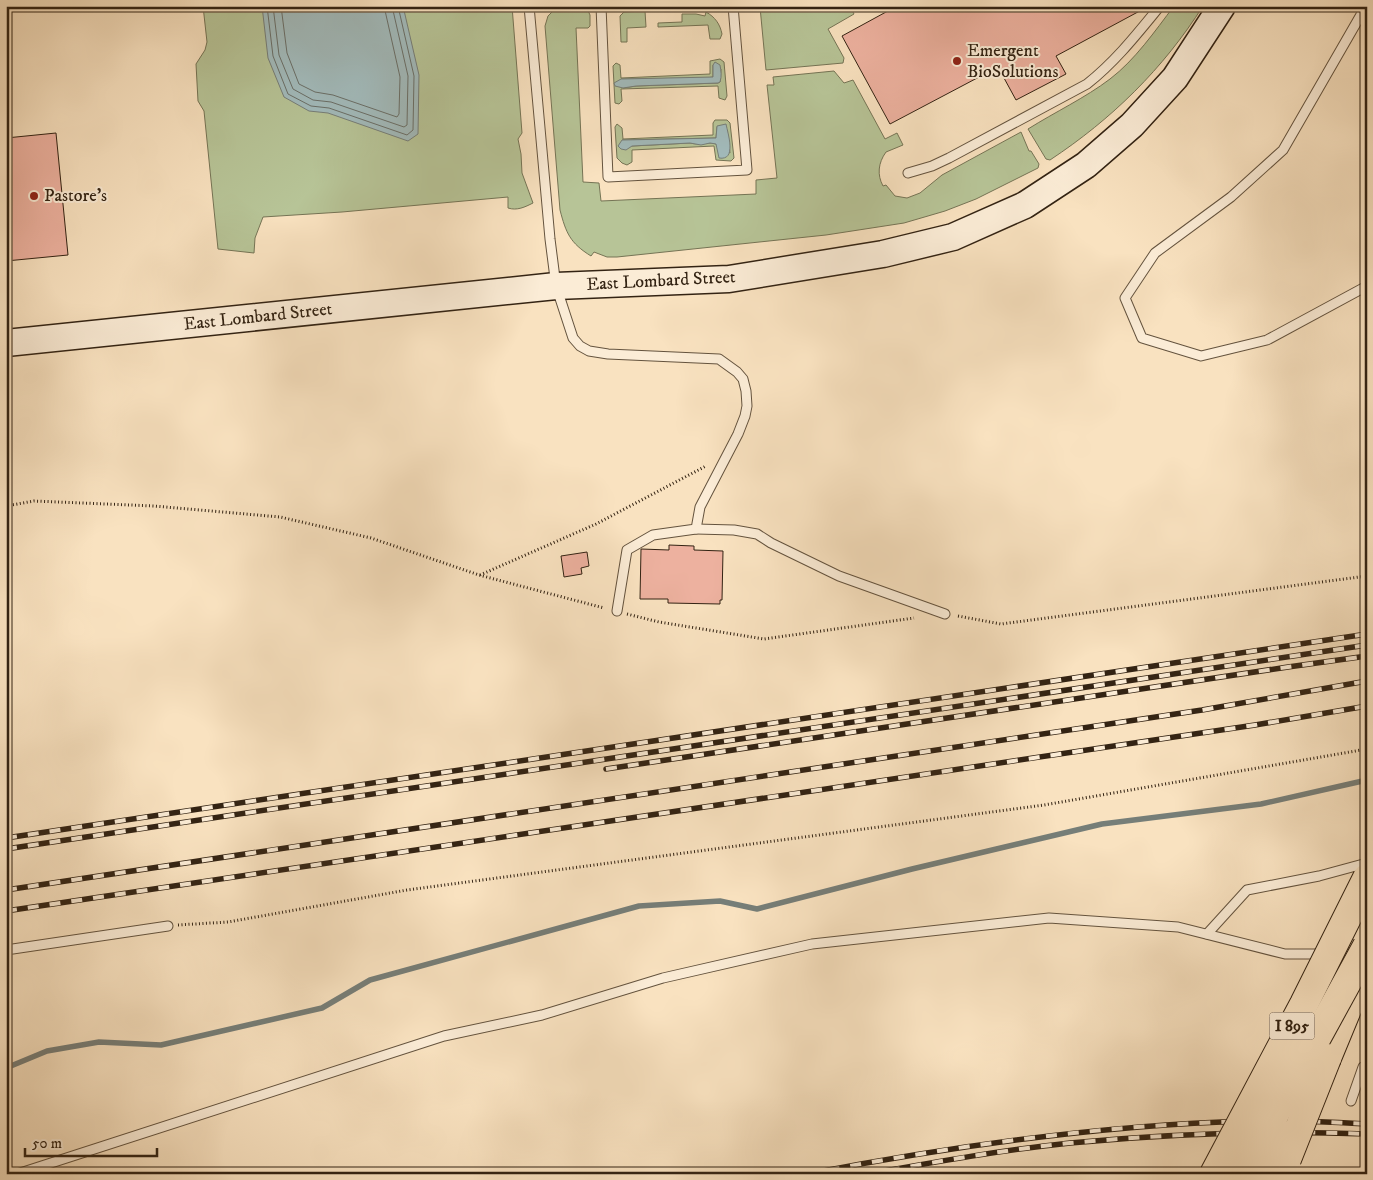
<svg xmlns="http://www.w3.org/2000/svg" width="1373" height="1180" viewBox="0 0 1373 1180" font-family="'IM FELL DW Pica',serif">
  <rect width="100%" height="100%" fill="#f9e2c0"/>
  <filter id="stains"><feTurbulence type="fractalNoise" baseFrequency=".004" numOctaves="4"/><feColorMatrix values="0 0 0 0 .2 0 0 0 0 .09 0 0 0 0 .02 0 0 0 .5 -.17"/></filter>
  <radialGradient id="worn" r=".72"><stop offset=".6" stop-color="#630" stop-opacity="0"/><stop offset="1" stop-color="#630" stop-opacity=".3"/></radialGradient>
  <g fill="#b7c497" stroke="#757455" fill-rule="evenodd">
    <path d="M 203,6 L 512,6 L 522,133 L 518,139 L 521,154 L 522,173 L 533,203 C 525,207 517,211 508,208 L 508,197 L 342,212 L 263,217 L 255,238 L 254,253 L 218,249 L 204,111 L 198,101 L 196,64 L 205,50 L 207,42 Z"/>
    <path d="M 558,6 L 586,6 L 590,15 L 590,26 L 588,28 L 576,28 L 583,182 L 599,183 L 601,201 L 756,194 L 756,180 L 777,178 L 767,85 L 774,85 L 773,77 L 834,71 L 844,83 L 853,80 L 885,139 L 897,133 L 903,145 L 886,152 C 878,163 877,175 883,186 L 886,185 L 895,196 L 907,198 L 920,193 L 942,175 L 1021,132 L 1029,151 L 1031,151 L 1039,164 L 1038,168 L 976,199 L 945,211 L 904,223 L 826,235 L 617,257 L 607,257 L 594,252 L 591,256 C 570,243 566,233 560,210 L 545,26 L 548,16 Z"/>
    <polygon points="761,6 850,6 854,14 828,29 844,58 843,63 766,70 760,7"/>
    <path d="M 1174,6 L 1203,6 C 1163,69 1112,119 1050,160 L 1046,159 L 1028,129 C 1055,112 1085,98 1110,79 C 1135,60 1155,31 1174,6 Z"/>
    <polygon points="645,11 646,27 627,28 627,42 621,42 620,16 624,12"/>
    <path d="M 706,12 C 715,17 720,24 722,34 L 720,39 L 710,39 L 708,25 L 658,27 L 658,23 L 682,22 L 682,14 L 696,14 L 705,16 Z"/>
    <path d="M 720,59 L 724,62 L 727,96 L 725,100 L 719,98 L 718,86 L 621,89 L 622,101 L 619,104 L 615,103 L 613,66 L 616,63 L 620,65 L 621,78 L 710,74 L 710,61 ZM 713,65 L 721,69 L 720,82 L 718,83 L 636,86 L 623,88 L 621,79 L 706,78 L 713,77 Z"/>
    <path d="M 715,120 L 727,120 L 730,123 L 734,158 L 731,161 L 716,160 L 714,146 L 632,150 L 632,162 L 627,165 L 622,163 L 617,158 L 615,127 L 617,124 L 622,128 L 623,139 L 713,135 L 713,123 ZM 717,127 L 727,130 L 730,153 C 725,150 718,143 711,143 C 704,143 698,145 690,143 L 632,146 L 622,140 L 716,138 Z"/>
  </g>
  <g fill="#a2bbbc" stroke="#767e78">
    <polygon points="262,6 403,6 419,75 418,134 408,141 328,113 309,111 284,97 268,58"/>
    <path d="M 715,62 L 720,65 C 721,71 722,76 720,82 L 718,83 L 636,86 L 623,88 L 615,86 L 614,83 L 621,79 L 713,77 L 713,65 Z"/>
    <path d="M 726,124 C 728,134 737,161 719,158 L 716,144 L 710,143 L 701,145 L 690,143 L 632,146 L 626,150 L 621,149 L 618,146 L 622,140 L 716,138 L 717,126 Z"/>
  </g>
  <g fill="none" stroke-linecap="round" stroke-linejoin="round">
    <g stroke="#6a6f68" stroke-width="1">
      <polyline points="267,6 273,56 288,94 311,106 329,108 407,135 413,130 414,76 398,6"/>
      <polyline points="273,6 279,55 293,89 313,100 331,102 404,127 407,125 408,76 392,6"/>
      <polyline points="281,6 287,53 299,84 315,92 333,95 397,117 399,114 400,77 384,6"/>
    </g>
    <polyline stroke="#767e78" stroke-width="5.5" points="6,1068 47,1051 99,1042 161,1045 322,1008 370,980 639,906 720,901 757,909 912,869 1102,824 1261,804 1367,780"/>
  </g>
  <g fill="#edb19f" stroke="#332313">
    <polygon points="897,6 1149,6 1056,56 1066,74 1016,100 998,67 890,124 842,36"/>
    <polygon points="56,133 68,255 6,261 6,138"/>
    <polygon points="669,545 694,546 694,550 723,551 722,600 720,600 720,604 668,603 668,599 640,599 641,549 669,550"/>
    <polygon points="587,552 589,566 581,568 582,574 564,577 561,556"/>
  </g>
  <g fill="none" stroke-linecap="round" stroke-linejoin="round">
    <defs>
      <g id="service">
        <polyline points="529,6 550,239 556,286 573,338 580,346 589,351 608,354 719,359 737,372 743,379 746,391 747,406 745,416 738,434 700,507 696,529 653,535 627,550 617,611"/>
        <polyline points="601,6 608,177 747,170 733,6"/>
        <polyline points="1366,6 1283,150 1231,197 1155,253 1125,298 1142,338 1201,356 1267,340 1367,286"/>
        <path d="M 908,173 L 932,166 L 949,158 L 1087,84 C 1116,61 1137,34 1160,6"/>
        <polyline points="696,529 734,530 757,534 771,543 839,576 945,614"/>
        <polyline points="1207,934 1247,890 1319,876 1367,863"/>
        <polyline points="6,950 168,926"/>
        <polyline points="1351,1101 1363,1067 1367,1067"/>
        <polyline points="17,1174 444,1036 542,1015 663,978 812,944 1049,918 1178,927 1285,954 1358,954"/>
      </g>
      <polyline id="secondary" points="6,343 556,286 729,279 883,254 953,237 1025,205 1086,165 1132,125 1175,78 1222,6"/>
      <polyline id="motorway" points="1327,1058 1358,983"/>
    </defs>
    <use href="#service" stroke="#64533e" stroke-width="11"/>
    <use href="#secondary" stroke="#332313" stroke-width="29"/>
    <use href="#motorway" stroke="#332313" stroke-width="30"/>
    <g stroke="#332313" stroke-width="3" stroke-dasharray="1 2.5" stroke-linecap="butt">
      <polyline points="6,506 34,501 154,506 280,517 371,538 479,575 604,608"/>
      <polyline points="480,575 596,524 706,466"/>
      <polyline points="627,614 659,622 764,639 914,618"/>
      <polyline points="958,616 1001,624 1367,576"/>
      <polyline points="178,925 228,922 407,890 1044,805 1367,749"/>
    </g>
    <use href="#service" stroke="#fbecd6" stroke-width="9"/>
    <use href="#secondary" stroke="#fbecd6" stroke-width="26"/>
    <use href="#motorway" stroke="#f9e2c0" stroke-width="28"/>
    <defs>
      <g id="rail">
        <polyline points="606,769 1288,667 1367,656"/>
        <polyline points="6,838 1367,634"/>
        <polyline points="6,849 1367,645"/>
        <polyline points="6,890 1202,710 1367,681"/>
        <polyline points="6,911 1255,725 1367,706"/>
        <path d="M 807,1174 C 953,1146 1100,1125 1249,1121 C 1288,1120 1328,1122 1367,1124"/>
        <path d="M 867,1174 C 935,1162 1002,1150 1070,1143 C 1169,1134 1268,1130 1367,1134"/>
      </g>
    </defs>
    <use href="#rail" stroke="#332313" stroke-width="5.5"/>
    <use href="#rail" stroke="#fbecd6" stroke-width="4" stroke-dasharray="11" stroke-linecap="butt"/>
    <defs>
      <g id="motorway-bridge">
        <polyline points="1287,1159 1327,1058"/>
        <polyline points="1214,1174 1304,1004 1367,878"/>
        <polyline points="1242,1174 1367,946"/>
        <polyline points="1265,1174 1284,1135"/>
      </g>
    </defs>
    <use href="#motorway-bridge" stroke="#332313" stroke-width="30" stroke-linecap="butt"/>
    <use href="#motorway-bridge" stroke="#f9e2c0" stroke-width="28"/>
  </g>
  <g fill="#8f2418" stroke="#fbecd6" stroke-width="2">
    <circle cx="957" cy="61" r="5"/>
    <circle cx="34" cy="196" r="5"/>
  </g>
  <g text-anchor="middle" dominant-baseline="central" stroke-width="4" stroke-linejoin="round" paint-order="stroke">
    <rect fill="#fbecd6" stroke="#6f5f4e" stroke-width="1" x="1269.5" y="1012.5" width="45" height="27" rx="4"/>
    <g font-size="16" font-weight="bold" fill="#332313">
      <text x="1292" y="1026">I 895</text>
    </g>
    <g font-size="18" fill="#332313" stroke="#fbecd6" text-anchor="start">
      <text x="967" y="51">Emergent<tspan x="967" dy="21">BioSolutions</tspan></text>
      <text x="44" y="196">Pastore's</text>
    </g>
    <g font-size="18" fill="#332313" stroke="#fbecd6">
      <text transform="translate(661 281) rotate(-3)">East Lombard Street</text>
      <text transform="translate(258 317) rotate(-6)">East Lombard Street</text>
    </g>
  </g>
  <rect width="1373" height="1180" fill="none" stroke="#f9e2c0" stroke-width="25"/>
  <rect x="8" y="8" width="1358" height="1165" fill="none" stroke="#332313" stroke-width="2.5"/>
  <rect x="12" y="12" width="1348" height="1155" fill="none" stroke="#332313"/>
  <path d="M25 1148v8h132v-8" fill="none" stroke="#332313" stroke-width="2.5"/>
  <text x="32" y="1148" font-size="15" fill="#332313" stroke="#fbecd6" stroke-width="4" paint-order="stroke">50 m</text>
  <rect width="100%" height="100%" filter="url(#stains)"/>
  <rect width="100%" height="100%" fill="url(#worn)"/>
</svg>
